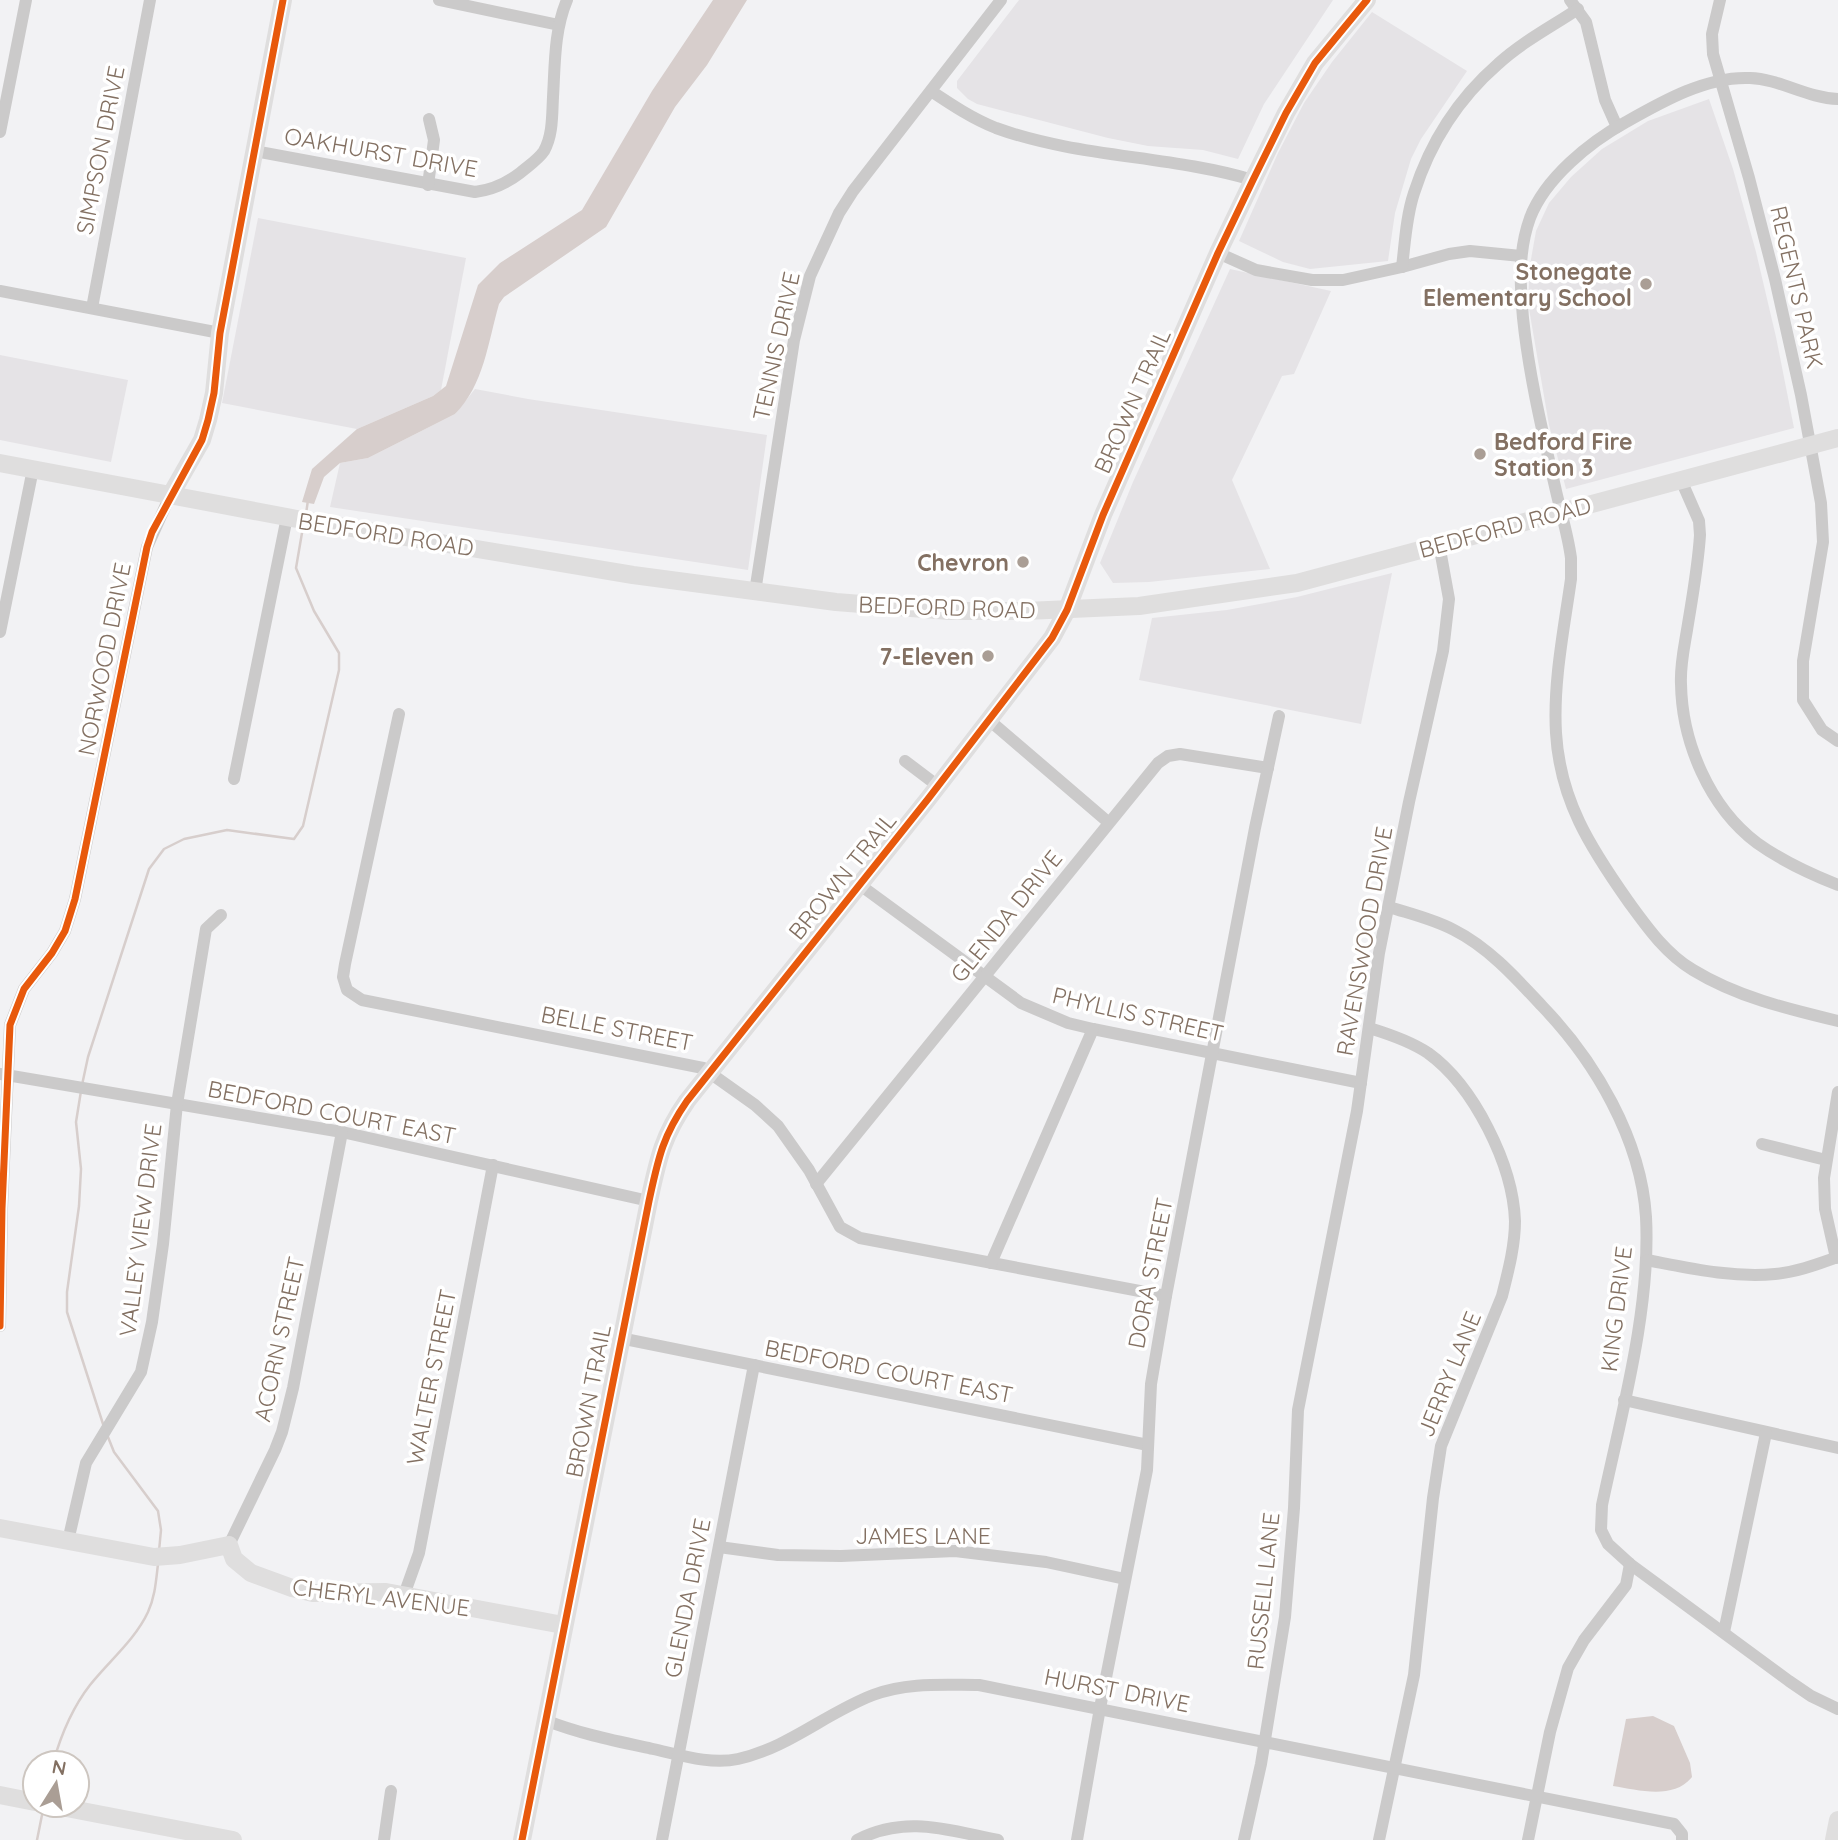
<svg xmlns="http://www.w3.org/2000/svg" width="1838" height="1840" viewBox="0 0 1838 1840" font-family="Quicksand,sans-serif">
  <rect width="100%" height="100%" fill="#f2f2f4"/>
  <g fill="#e5e3e6">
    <polygon points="1019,0 1333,0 1264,104 1238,159 1203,150 1148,146 1108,138 977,104 968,99 957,88 957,81"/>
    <polygon points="1372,12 1467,71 1421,139 1411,159 1395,213 1388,261 1310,269 1283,262 1239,241 1278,153 1304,103 1332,62"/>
    <polygon points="1709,99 1733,169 1756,252 1776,337 1794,428 1566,489 1549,425 1528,303 1530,265 1536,231 1549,203 1571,177 1602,149 1648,121"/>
    <polygon points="258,218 466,258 441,390 433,396 357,429 222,403"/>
    <polygon points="1230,269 1331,291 1294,374 1282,376 1232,480 1270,569 1149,582 1113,583 1100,563 1133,482"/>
    <polygon points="0,355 128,380 111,462 0,440"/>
    <polygon points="475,389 528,399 767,435 748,570 330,507 340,463 368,458 455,414"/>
    <polygon points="1392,573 1361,724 1139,680 1152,618 1227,610 1297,597"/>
  </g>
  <g fill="#d7cecc">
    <path d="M 713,0 L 747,0 L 707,65 L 675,107 L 606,227 L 504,297 L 499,304 C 488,342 484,385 455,414 L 368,458 L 340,463 L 324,477 L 314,504 L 302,502 L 312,469 L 357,429 L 433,396 L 446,386 L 478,285 L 500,263 L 582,210 L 652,91 Z"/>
    <path d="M 1653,1716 L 1674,1726 L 1690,1763 L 1692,1777 C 1674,1800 1638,1790 1613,1786 L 1626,1719 Z"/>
  </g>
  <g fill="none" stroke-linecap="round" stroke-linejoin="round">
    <g stroke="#d7cecc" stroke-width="2.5">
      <polyline points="306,514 308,500"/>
      <polyline points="82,1085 88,1057 149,869 164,849 184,839 227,830 294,839 303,826 339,670 339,653 314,611 296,568 303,527"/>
      <polyline points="81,1091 76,1122 81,1169 79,1206 67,1292 67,1312 103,1424"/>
      <polyline points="108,1437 114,1452 158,1511 161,1530 159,1551"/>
      <path d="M 53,1763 C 61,1735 72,1708 90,1685 C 109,1661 135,1640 148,1612 C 155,1597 156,1581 158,1564"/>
      <polyline points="37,1840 44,1805"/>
    </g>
    <g stroke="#cbcaca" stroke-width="12">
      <polyline points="439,0 559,25"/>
      <polyline points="1570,0 1586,22 1605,100 1617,127"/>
      <polyline points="1720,0 1712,34 1713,54 1749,178 1775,279 1801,395 1821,503 1823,542 1803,661 1803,700 1822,730 1838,741"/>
      <path d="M 931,91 C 952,105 973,119 996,128 C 1079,158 1169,155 1253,180"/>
      <path d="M 1838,99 C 1807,98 1780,79 1750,78 C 1707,76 1663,101 1626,122 C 1590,142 1545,178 1530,218 C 1518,251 1520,284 1523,318 C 1529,376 1543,434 1556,491 C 1561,513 1568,535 1571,558 L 1571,579 C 1564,629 1553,682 1556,733 C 1560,800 1590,847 1628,901 C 1647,927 1665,953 1693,970 C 1737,997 1788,1009 1838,1021"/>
      <polyline points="0,132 26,0"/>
      <path d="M 254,151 L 475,192 C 491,190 507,183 520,173 C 528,166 538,160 544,151 C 553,135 552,115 553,97 C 555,64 554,31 567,0"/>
      <polyline points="428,185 434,140 429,119"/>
      <polyline points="1218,253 1256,270 1312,280 1343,280 1402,267 1449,254 1470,251 1521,256"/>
      <path d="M 1402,267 C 1405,243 1406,217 1414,193 C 1430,143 1459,98 1498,64 C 1522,42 1551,27 1578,9"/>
      <polyline points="0,291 220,333"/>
      <polyline points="92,308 150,0"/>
      <path d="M 1681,480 L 1699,521 L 1700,535 C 1698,567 1692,599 1687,630 C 1684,648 1680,666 1681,684 C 1682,742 1709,807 1757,843 C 1782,861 1810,874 1838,885"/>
      <polyline points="755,592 794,340 810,276 839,213 853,191 1001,0"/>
      <polyline points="0,632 33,469"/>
      <polyline points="399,714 345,964 343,977 347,990 362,1000 703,1068 755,1105 778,1126 809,1170 840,1227 860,1238 1166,1296"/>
      <polyline points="989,720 1108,822"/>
      <polyline points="905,761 938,786"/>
      <polyline points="234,779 287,517"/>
      <polyline points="860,885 1021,1003 1068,1023 1093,1029 1361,1083"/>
      <path d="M 1389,907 C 1411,914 1433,919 1454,930 C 1488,947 1516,978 1542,1006 C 1595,1061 1641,1139 1646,1217 C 1651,1309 1621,1415 1602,1505 L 1601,1530 L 1608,1544 L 1630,1564 L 1789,1681 L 1811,1696 L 1838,1709"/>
      <path d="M 1369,1028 C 1389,1034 1410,1041 1428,1053 C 1474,1086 1513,1165 1515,1221 C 1515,1246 1508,1272 1502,1296 L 1441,1446 L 1433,1498 L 1414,1675 L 1379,1840"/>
      <polyline points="0,1074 342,1132 649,1201"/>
      <polyline points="1762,1144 1826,1160"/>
      <polyline points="816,1184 1158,763 1168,756 1180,754 1268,768"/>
      <polyline points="1836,1258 1825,1209 1824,1178 1838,1092"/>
      <path d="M 1647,1260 C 1689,1268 1732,1278 1775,1274 C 1797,1272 1818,1264 1838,1257"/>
      <polyline points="991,1263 1093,1029"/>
      <polyline points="0,1326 2,1208 10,1025 24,989 52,953 65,931 75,899 147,547 170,496"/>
      <polyline points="620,1338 1148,1445"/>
      <polyline points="1624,1400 1838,1448"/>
      <polyline points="68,1541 86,1463 141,1372 152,1322 163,1244 177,1104 206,929 221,915"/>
      <polyline points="229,1545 275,1450 282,1432 293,1388 342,1132"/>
      <polyline points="719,1547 778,1555 841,1556 955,1551 1046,1562 1125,1579"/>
      <polyline points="404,1595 419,1553 493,1165"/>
      <polyline points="1724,1632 1766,1433"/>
      <path d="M 545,1720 C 580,1734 616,1741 653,1749 C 680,1755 711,1765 738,1759 C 788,1748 826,1713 873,1695 C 907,1682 943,1685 979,1685 L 1674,1824 L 1682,1834 L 1682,1840"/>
      <polyline points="384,1840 391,1791"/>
      <polyline points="662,1840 754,1365"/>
      <path d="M 857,1840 C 906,1815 947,1830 998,1840"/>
      <polyline points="1077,1840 1100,1708 1147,1470 1151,1384 1166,1296 1255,828 1279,716"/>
      <polyline points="1244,1840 1261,1764 1285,1617 1294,1508 1298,1410 1357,1111 1379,953 1409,802 1443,651 1449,599 1439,544"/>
      <polyline points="1528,1840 1550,1732 1568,1668 1584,1640 1626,1585 1630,1564"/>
    </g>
    <g stroke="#dfdede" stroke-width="18">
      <polyline points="0,463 297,519 633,575 836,602 949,611 1026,611 1139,606 1297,583 1838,438"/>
      <polyline points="170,496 202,440 208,420 214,393 220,333 283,0"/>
      <polyline points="0,1528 154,1557 180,1555 229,1545 234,1559 251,1573 292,1588 313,1593 386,1592 563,1625"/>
      <polyline points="0,1795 35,1802"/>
      <polyline points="51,1805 233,1840"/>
      <path d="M 522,1840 L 649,1201 C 658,1160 662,1137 687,1101 L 928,799 L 1052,638 L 1067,610 L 1103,515 L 1218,253 L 1253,180 L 1286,113 L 1315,63 L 1367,0"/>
      <polyline points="1834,1840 1838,1820"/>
    </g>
    <defs>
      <g id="cycleway">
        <polyline points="0,1326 2,1208 10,1025 24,989 52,953 65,931 75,899 147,547 152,532 202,440 208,420 214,393 220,333 283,0"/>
        <path d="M 522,1840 L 649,1201 C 658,1160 662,1137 687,1101 L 928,799 L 1052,638 L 1067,610 L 1103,515 L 1218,253 L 1253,180 L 1286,113 L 1315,63 L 1367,0"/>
      </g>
    </defs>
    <use href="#cycleway" stroke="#fff" stroke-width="11"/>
    <use href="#cycleway" stroke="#e8590c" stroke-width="7"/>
  </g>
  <g fill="#aa9e95" stroke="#fff" stroke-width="2.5">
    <circle cx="1646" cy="284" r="7"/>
    <circle cx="1480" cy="454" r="7"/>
    <circle cx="1023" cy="562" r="7"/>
    <circle cx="988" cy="656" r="7"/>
  </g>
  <g text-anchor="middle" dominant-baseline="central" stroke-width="7" stroke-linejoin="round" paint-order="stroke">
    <g font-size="23" fill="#837062" stroke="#fff">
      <text transform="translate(100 150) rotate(-79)">SIMPSON DRIVE</text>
      <text transform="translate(381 152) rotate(10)">OAKHURST DRIVE</text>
      <text transform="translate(1797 287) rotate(77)">REGENTS PARK</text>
      <text transform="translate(776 346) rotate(-78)">TENNIS DRIVE</text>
      <text transform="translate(1132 401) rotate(-66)">BROWN TRAIL</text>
      <text transform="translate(1505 527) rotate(-15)">BEDFORD ROAD</text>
      <text transform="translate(386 534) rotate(9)">BEDFORD ROAD</text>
      <text transform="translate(947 607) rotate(2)">BEDFORD ROAD</text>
      <text transform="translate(104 659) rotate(-79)">NORWOOD DRIVE</text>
      <text transform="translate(842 876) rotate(-51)">BROWN TRAIL</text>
      <text transform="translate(1006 916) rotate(-51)">GLENDA DRIVE</text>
      <text transform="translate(1364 941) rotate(-80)">RAVENSWOOD DRIVE</text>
      <text transform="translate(1138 1014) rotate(13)">PHYLLIS STREET</text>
      <text transform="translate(617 1028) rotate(11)">BELLE STREET</text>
      <text transform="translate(332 1112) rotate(11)">BEDFORD COURT EAST</text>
      <text transform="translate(140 1230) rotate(-83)">VALLEY VIEW DRIVE</text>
      <text transform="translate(1150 1273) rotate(-79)">DORA STREET</text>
      <text transform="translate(1616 1309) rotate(-83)">KING DRIVE</text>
      <text transform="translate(279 1339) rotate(-78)">ACORN STREET</text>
      <text transform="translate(889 1371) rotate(11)">BEDFORD COURT EAST</text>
      <text transform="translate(1449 1374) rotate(-68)">JERRY LANE</text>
      <text transform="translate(431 1377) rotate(-79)">WALTER STREET</text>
      <text transform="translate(588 1401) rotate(-79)">BROWN TRAIL</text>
      <text x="923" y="1535">JAMES LANE</text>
      <text transform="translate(1263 1591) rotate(-84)">RUSSELL LANE</text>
      <text transform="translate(381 1597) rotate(7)">CHERYL AVENUE</text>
      <text transform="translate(687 1598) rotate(-79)">GLENDA DRIVE</text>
      <text transform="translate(1117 1690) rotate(11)">HURST DRIVE</text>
    </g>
    <g font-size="23" font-weight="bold" fill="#837062" stroke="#fff" text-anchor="end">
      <text x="1632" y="271">Stonegate<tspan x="1632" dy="26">Elementary School</tspan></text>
      <text x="1494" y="441" text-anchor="start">Bedford Fire<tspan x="1494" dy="26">Station 3</tspan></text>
      <text x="1009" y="562">Chevron</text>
      <text x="974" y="656">7-Eleven</text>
    </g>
  </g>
  <g transform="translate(56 1784) rotate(11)"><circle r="33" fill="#ffffff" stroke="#cdc6c0" stroke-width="2"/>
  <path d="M0-5L12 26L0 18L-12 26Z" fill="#aa9e95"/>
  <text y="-10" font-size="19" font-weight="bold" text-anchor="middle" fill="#837062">N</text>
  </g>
</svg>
